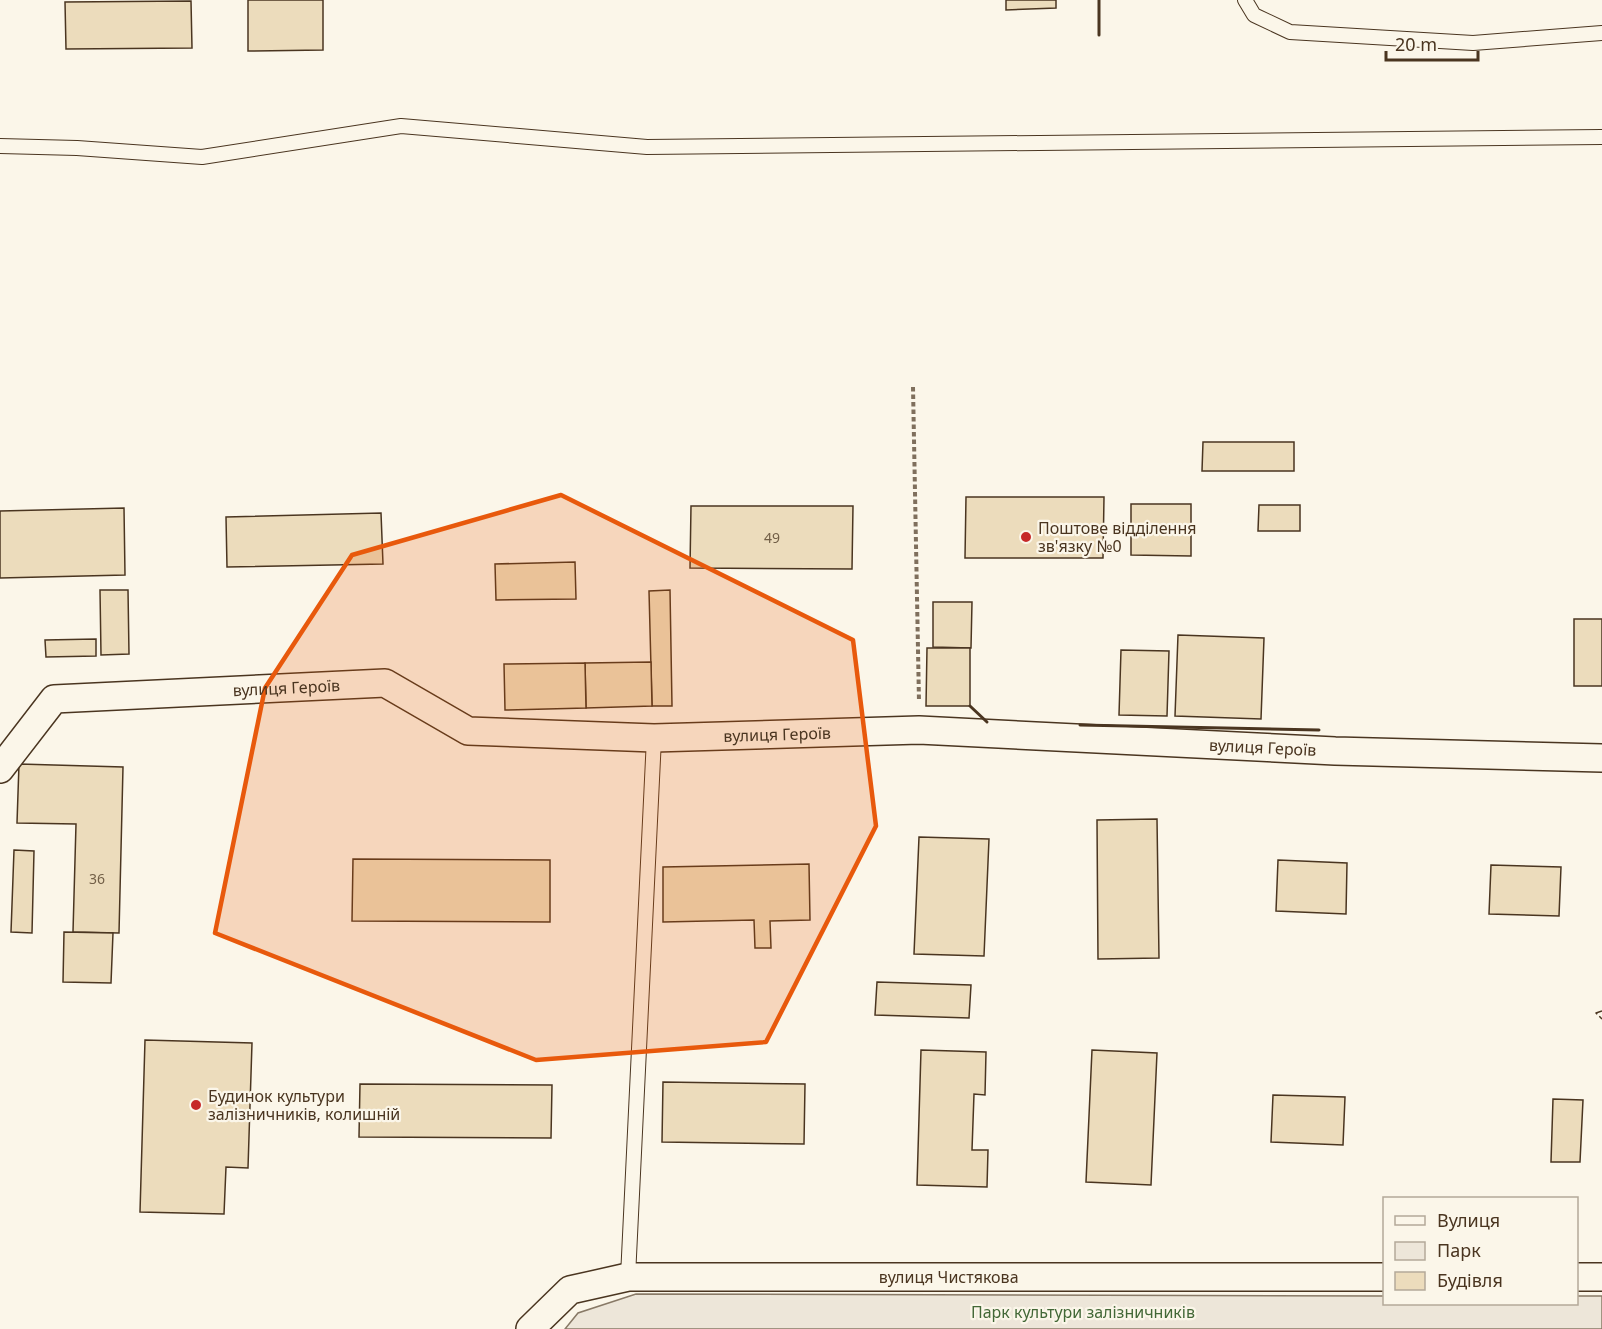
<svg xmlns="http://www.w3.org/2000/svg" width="1602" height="1329" viewBox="0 0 1602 1329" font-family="'Noto Sans',sans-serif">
  <rect width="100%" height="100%" fill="#fbf6e9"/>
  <polygon fill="#ede6d9" stroke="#887966" stroke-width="1.5" points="636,1294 1384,1296 1384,1304 1576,1304 1577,1296 1602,1296 1602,1329 565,1329 578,1313"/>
  <g fill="#ecdcbc" stroke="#4a3520" stroke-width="1.5">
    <polygon points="248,0 323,0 323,50 248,51"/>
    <polygon points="1006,0 1056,0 1056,8 1006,10"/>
    <polygon points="191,1 192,48 66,49 65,2"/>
    <polygon points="1203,442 1294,442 1294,471 1202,471"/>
    <polygon points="966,497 1104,497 1103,558 965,558"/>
    <polygon points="1131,504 1191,504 1191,556 1131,555"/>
    <polygon points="1259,505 1300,505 1300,531 1258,531"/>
    <polygon points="691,506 853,506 852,569 690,568"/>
    <polygon points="124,508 125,575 0,578 0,511"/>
    <polygon points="381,513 383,564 227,567 226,517"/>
    <polygon points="575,562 576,599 496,600 495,564"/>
    <polygon points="100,590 128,590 129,654 101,655"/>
    <polygon points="670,590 672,706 652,706 649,591"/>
    <polygon points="933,602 972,602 971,648 933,647"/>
    <rect x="1574" y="619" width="28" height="67"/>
    <polygon points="1178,635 1264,638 1261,719 1175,716"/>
    <polygon points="96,639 96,656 46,657 45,640"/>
    <polygon points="927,648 970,648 970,706 926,706"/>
    <polygon points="1121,650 1169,651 1167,716 1119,715"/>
    <polygon points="651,662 652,706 586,708 585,663"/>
    <polygon points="585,663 586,708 505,710 504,664"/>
    <polygon points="19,764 123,767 119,933 73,932 76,824 17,823"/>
    <polygon points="1157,819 1159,958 1098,959 1097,820"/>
    <polygon points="919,837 989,839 984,956 914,954"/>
    <polygon points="14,850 34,851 32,933 11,932"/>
    <polygon points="353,859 550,860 550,922 352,921"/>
    <polygon points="1278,860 1347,863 1346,914 1276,911"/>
    <polygon points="809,864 810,920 770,921 771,948 755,948 754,920 663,922 663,867"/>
    <polygon points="1491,865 1561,867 1559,916 1489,914"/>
    <polygon points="64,932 113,933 111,983 63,982"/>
    <polygon points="877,982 971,985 969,1018 875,1015"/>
    <polygon points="145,1040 252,1043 248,1168 226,1167 224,1214 140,1212"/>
    <polygon points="921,1050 986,1052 985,1095 974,1094 972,1150 988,1150 987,1187 917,1185"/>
    <polygon points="1092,1050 1157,1053 1151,1185 1086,1182"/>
    <polygon points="663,1082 805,1084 804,1144 662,1142"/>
    <polygon points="360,1084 552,1085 551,1138 359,1137"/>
    <polygon points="1273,1095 1345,1097 1343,1145 1271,1142"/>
    <polygon points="1553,1099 1583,1100 1580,1162 1551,1162"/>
  </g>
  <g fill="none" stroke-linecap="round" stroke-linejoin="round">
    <defs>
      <g id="lane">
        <polyline points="1245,0 1254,15 1290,32 1473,43 1602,33"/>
        <polyline points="0,146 77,148 202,157 401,126 647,147 1602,137"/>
        <polyline points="628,1277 654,738"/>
      </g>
      <g id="street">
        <path id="s1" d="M 0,769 L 54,699 L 385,683 L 468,731 L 654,738 L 919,730 L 1335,751 L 1602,758"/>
        <polyline points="1576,1277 1602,1277"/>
        <path id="s2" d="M 530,1329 L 570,1290 L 628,1277 L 1384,1277"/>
      </g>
    </defs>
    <use href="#lane" stroke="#4a3520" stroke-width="16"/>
    <use href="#street" stroke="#4a3520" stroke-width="30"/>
    <polyline stroke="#7f6f5c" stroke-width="4" stroke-dasharray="4.5 3" stroke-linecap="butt" points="913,387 919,702"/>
    <use href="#lane" stroke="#fbf6e9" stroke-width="14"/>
    <use href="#street" stroke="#fbf6e9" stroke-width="27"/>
    <polyline stroke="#4a3520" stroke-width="1.5" stroke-dasharray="8 3" stroke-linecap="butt" points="1602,1011 1596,1013 1602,1019"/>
    <g stroke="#4a3520" stroke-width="3">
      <polyline points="1099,0 1099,35"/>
      <polyline points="970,706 987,722"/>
      <polyline points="1080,725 1319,730"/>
    </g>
  </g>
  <path fill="#e8590c" fill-opacity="0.2" stroke="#e8590c" stroke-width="4.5" stroke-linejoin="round" d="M 561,495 L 853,640 L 876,826 L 766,1042 L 536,1060 L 215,933 L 265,688 L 352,555 Z"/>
  <g fill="#c62828" stroke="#fbf6e9" stroke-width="2">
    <circle cx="1026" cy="537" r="6"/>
    <circle cx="196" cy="1105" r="6"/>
  </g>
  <g text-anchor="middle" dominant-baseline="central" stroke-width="4.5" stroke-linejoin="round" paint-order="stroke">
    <g font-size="14" fill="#725f47">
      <text x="772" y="537">49</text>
      <text x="97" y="878">36</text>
    </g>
    <g font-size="16" fill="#4a3520" stroke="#fbf6e9" text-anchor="start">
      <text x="1038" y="528">Поштове відділення<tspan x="1038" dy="18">зв'язку №0</tspan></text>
      <text x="208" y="1096">Будинок культури<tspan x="208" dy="18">залізничників, колишній</tspan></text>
    </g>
    <g font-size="16" fill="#4a3520" stroke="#fbf6e9">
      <text stroke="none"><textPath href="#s1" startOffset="321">вулиця Героїв</textPath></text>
      <text stroke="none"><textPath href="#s1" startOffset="825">вулиця Героїв</textPath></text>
      <text stroke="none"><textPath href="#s1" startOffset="1311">вулиця Героїв</textPath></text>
      <text stroke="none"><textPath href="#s2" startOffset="436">вулиця Чистякова</textPath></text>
    </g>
    <g font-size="16" fill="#436837" stroke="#fbf6e9">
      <text x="1083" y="1312">Парк культури залізничників</text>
    </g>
  </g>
  <rect x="1383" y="1197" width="195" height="108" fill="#fbf6e9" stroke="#b4a999" stroke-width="1.5"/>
  <rect x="1395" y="1216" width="30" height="9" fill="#fbf6e9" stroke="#b4a999" stroke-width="1.5"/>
  <text x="1437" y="1227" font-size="18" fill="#4a3520">Вулиця</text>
  <rect x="1395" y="1242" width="30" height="18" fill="#ede6d9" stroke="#b4a999" stroke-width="1.5"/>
  <text x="1437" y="1257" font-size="18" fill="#4a3520">Парк</text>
  <rect x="1395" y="1272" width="30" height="18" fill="#ecdcbc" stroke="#b4a999" stroke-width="1.5"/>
  <text x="1437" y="1287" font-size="18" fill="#4a3520">Будівля</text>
  <path d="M1386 51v9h92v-9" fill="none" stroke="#4a3520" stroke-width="3"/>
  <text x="1395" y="51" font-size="18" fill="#4a3520" stroke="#fbf6e9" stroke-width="4.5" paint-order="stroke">20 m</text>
</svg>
